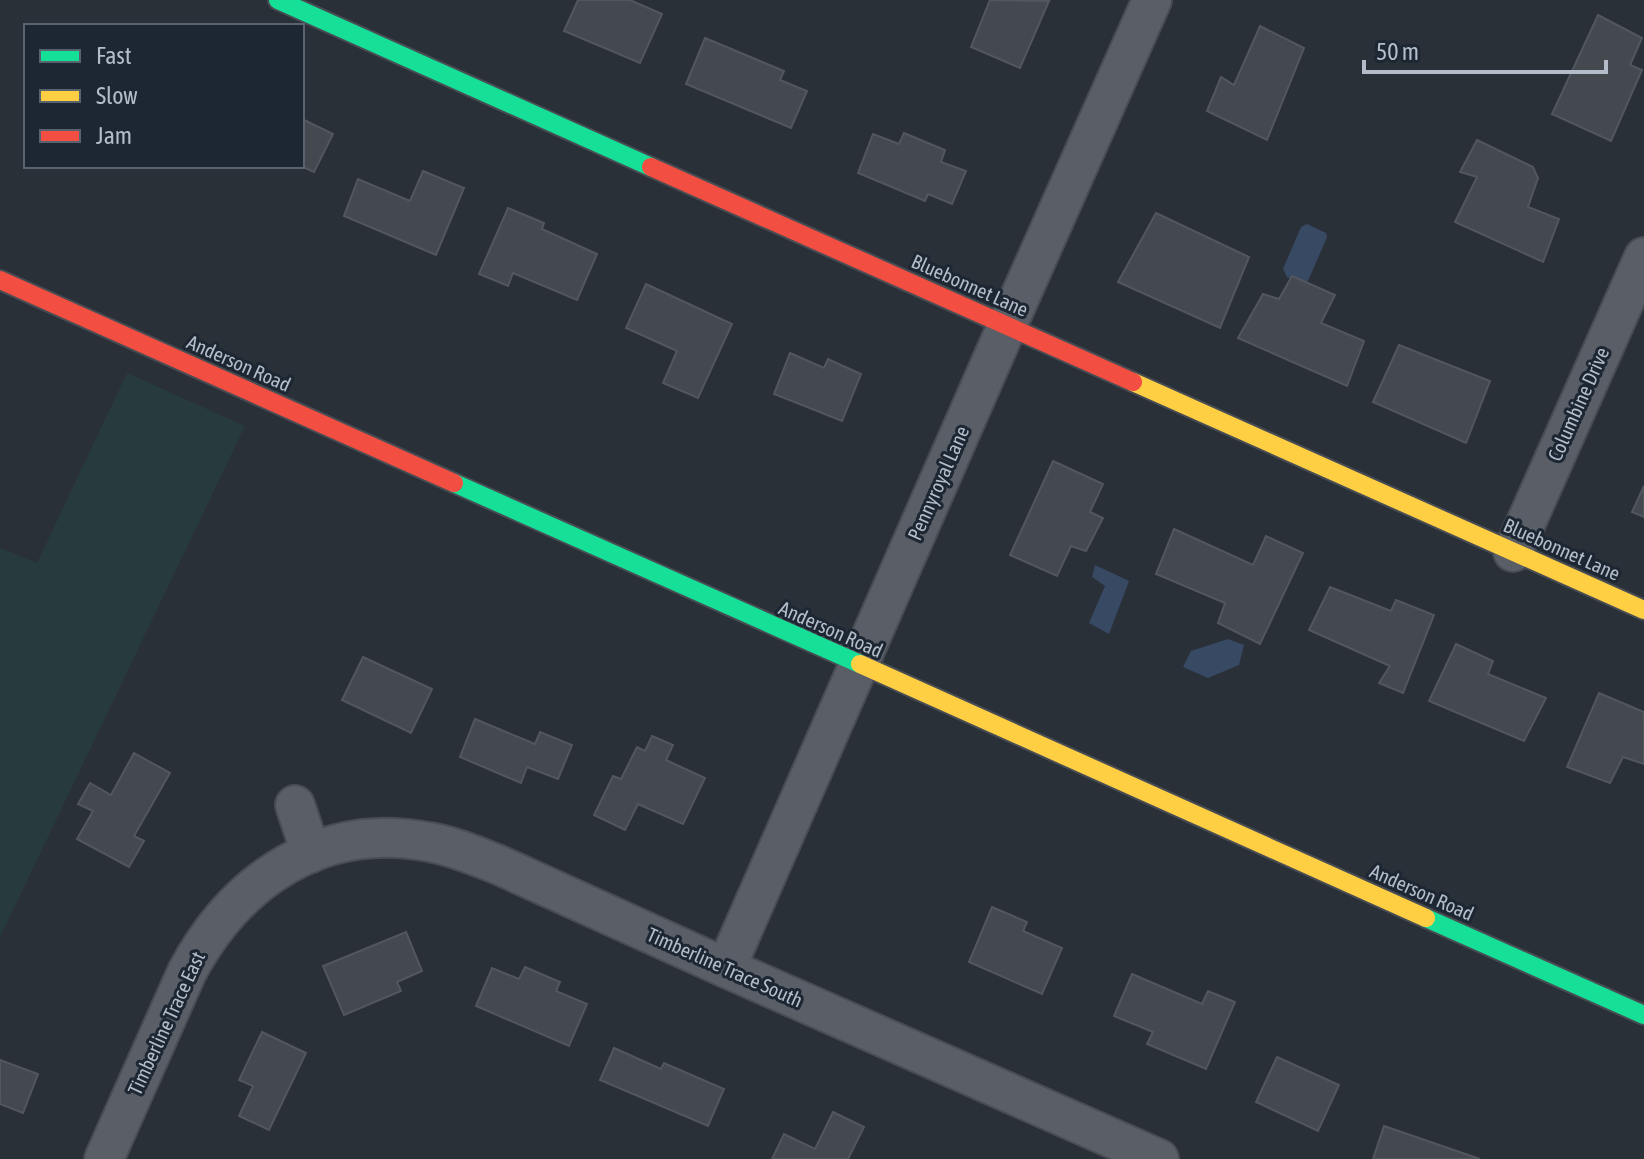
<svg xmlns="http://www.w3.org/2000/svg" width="1644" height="1159" viewBox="0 0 1644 1159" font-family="'Asap Condensed',sans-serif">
  <rect width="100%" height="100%" fill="#2a3038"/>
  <polygon fill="#273a3e" points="127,373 245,426 0,937 0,548 37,563"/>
  <g fill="#384963">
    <polygon points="1307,224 1326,233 1327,237 1308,281 1302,284 1287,277 1283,269 1301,227"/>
    <polygon points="1095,565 1129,581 1109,634 1089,623 1105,586 1092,577"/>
    <polygon points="1228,639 1244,645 1239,665 1208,678 1183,667 1191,651"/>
  </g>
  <g fill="#444950" stroke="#52575f" stroke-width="2">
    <polygon points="578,0 630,0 662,14 640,63 564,31"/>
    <polygon points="990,0 1049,1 1020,68 971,47"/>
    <polygon points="1598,15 1642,38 1630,65 1642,70 1611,141 1552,114"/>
    <polygon points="1260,26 1304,48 1267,140 1207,111 1221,77 1234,85"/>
    <polygon points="705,38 784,71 780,80 807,91 791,128 686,84"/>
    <polygon points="302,119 333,134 314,172 301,166"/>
    <polygon points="904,133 945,150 941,162 966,171 952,204 928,194 925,201 858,173 873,134 899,144"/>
    <polygon points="1477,140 1533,167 1538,178 1528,207 1559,219 1543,262 1455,222 1477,177 1460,172"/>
    <polygon points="423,171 464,188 436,255 344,216 358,179 410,201"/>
    <polygon points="508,208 544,223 542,229 597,254 577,300 513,273 508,286 479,274"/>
    <polygon points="1156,213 1249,257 1220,328 1118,282"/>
    <polygon points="1292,276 1335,295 1321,323 1364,341 1347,386 1238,338 1263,294 1279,299"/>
    <polygon points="646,284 732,324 698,398 663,383 677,351 626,328"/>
    <polygon points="1399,345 1490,381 1466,443 1373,402"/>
    <polygon points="790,353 824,368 828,359 861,374 842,421 774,394"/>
    <polygon points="1053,461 1103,484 1090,512 1103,518 1086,551 1071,546 1057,576 1010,555"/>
    <polygon points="1644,486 1644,517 1632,512"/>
    <polygon points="1174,529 1253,565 1266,536 1303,553 1260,644 1218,623 1225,603 1156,574"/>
    <polygon points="1330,587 1391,611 1396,600 1434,615 1403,693 1379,683 1390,666 1309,630"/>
    <polygon points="1456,644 1493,661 1488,674 1546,698 1524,741 1429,701"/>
    <polygon points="363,657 432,689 411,733 342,700"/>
    <polygon points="1599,693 1644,712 1644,764 1623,757 1610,783 1567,767"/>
    <polygon points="475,719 535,744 540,732 572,745 558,779 527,767 521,783 460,757"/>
    <polygon points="652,736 673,745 666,760 705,778 683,824 638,804 625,830 594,815 613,776 621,779 637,747 645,751"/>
    <polygon points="134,753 170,773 134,836 144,841 129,867 77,839 93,811 78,804 90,783 111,795"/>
    <polygon points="992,907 1027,922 1023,931 1062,948 1042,994 969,962"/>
    <polygon points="406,932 422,971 397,982 401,991 344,1015 323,966"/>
    <polygon points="525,967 560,982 556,991 587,1004 569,1046 476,1006 492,968 519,979"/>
    <polygon points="1132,974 1202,1004 1208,991 1235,1002 1206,1069 1147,1044 1153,1032 1114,1016"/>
    <polygon points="262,1032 306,1053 269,1130 239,1116 253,1086 239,1080"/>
    <polygon points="614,1048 661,1069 664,1063 724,1089 708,1126 600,1080"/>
    <polygon points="1277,1057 1339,1085 1318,1131 1256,1102"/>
    <polygon points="0,1060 38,1074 23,1113 0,1104"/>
    <polygon points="833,1112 864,1127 848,1159 772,1159 784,1134 815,1149"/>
    <polygon points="1384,1126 1480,1159 1373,1159"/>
  </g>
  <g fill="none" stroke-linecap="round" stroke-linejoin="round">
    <defs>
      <g id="street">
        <polyline points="1513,552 1644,257"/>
        <polyline points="295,805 311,853"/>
        <polyline points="726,968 1007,326 1152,0"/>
        <path d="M 104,1159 L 187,972 C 236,880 322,821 429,842 C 453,846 476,856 499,865 L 726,968 L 1159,1159"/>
      </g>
      <g id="fast">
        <polyline points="278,0 651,167"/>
        <polyline points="454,483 860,664"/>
        <polyline points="1426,918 1644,1015"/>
      </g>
      <g id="slow">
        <polyline points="1133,382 1644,610"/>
        <polyline points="860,664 1426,918"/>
      </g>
      <g id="jam">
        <polyline points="651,167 1133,382"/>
        <polyline points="0,280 454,483"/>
      </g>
    </defs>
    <use href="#street" stroke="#484c53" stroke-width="42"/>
    <use href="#fast" stroke="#484c53" stroke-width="22"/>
    <use href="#slow" stroke="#484c53" stroke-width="22"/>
    <use href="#jam" stroke="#484c53" stroke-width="22"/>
    <use href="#street" stroke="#5a5e66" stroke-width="38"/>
    <use href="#fast" stroke="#16e098" stroke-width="18"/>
    <use href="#slow" stroke="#ffcf43" stroke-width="18"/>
    <use href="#jam" stroke="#f24e42" stroke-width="18"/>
  </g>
  <g text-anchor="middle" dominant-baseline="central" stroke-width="6" stroke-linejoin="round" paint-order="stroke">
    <g font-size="20" fill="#b4bcc9" stroke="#1d2633">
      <text transform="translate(970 285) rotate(24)">Bluebonnet Lane</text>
      <text transform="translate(239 363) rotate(24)">Anderson Road</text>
      <text transform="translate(1578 404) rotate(-66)">Columbine Drive</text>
      <text transform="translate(938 483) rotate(-66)">Pennyroyal Lane</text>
      <text transform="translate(1562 549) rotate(24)">Bluebonnet Lane</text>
      <text transform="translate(831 629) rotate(24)">Anderson Road</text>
      <text transform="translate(1422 892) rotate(24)">Anderson Road</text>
      <text transform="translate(725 967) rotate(24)">Timberline Trace South</text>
      <text transform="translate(166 1023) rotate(-65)">Timberline Trace East</text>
    </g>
  </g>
  <rect x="24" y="24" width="280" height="144" fill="#1d2633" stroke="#59626f" stroke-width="2"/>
  <rect x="40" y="50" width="40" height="12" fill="#16e098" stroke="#59626f" stroke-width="2"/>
  <text x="96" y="64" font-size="24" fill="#b4bcc9">Fast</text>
  <rect x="40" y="90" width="40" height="12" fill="#ffcf43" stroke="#59626f" stroke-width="2"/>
  <text x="96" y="104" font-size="24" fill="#b4bcc9">Slow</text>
  <rect x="40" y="130" width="40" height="12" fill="#f24e42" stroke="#59626f" stroke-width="2"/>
  <text x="96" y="144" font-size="24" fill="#b4bcc9">Jam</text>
  <path d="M1364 60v12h242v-12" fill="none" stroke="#b4bcc9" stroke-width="4"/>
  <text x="1376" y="60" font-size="24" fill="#b4bcc9" stroke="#1d2633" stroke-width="6" paint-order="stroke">50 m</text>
</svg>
